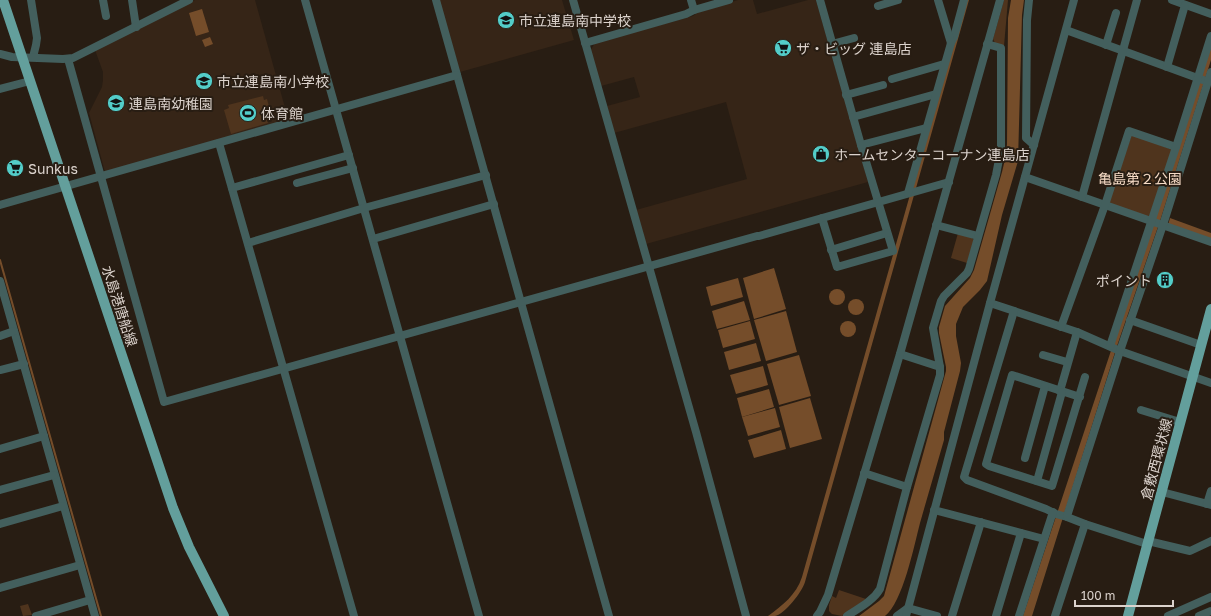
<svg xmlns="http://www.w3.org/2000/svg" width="1211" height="616" viewBox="0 0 1211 616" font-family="'Golos Text','Noto Sans JP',sans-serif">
  <rect width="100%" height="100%" fill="#281d13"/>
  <g fill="#362517">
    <polygon points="195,0 255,0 289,122 105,172 89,113 102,87 103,80 103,72 95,50"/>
    <polygon points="439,0 562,0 574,40 460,72"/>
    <polygon points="738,0 753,0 757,14 808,0 816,0 868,182 646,244 636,210 747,179 726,102 614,133 607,106 640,97 634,77 601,86 590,51 595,43 693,16 700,11"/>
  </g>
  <g fill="#4f341d">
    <polygon points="1004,0 1008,0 1004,46 995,43 993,39"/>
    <polygon points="263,96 264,100 267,99 272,118 267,120 268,123 231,134 224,110 229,108 228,105"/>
    <polygon points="1132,134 1173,150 1149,217 1111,204 1109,201"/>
    <polygon points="958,233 971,237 974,240 967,263 951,258"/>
    <polygon points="839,590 866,599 842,616 832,614 829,611 829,605 832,596 836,598"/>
    <polygon points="28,604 32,615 23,616 20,606"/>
  </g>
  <g fill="#754d2a">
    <path d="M 965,0 L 969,0 L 805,582 C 802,592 785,614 775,616 C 772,616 770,616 768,616 C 783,605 796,595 802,577 Z"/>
    <path d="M 1011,0 L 1024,0 L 1022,15 L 1018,161 L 1002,215 L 987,281 L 980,290 L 963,307 L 956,324 L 956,336 L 961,363 L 960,371 L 944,432 L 944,440 C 936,468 928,495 920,523 C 914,546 903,602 885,616 L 859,616 L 879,601 L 884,596 L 946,371 L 946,367 L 939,333 L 939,327 L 945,306 L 970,278 L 974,270 L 1002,172 L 1006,155 L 1007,144 L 1008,18 Z"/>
    <polygon points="202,9 209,32 196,36 189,13"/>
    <polygon points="210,37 213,44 205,47 202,40"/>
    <polygon points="1211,42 1211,60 1160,221 1117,346 1032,616 1023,616 1153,224"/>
    <polygon points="1170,218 1211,233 1211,240 1168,225"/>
    <polygon points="774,268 786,309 754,319 743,278"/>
    <polygon points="738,278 743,297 711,306 706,287"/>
    <circle cx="837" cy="297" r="8"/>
    <circle cx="856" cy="307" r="8"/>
    <polygon points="744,301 750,320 717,329 712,311"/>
    <polygon points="786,311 797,352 766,361 754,320"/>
    <polygon points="750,321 755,339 723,348 718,330"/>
    <circle cx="848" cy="329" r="8"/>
    <polygon points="756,343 761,361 729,370 724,352"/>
    <polygon points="799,355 811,396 779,405 767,364"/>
    <polygon points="763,366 768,385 736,394 730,375"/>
    <polygon points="769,389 774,407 742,417 737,398"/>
    <polygon points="810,398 822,439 790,448 779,407"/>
    <polygon points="775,408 780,427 748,436 742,417"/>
    <polygon points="781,430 786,449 754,458 748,440"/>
  </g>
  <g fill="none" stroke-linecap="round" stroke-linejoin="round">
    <polyline stroke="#754d2a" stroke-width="2" points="0,260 101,616"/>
    <g stroke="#435f5d" stroke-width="8">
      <polyline points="31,0 37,38 36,45 33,57"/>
      <polyline points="103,0 106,16"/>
      <polyline points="132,0 136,27"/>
      <polyline points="305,0 479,616"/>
      <polyline points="436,0 609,616"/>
      <polyline points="573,0 696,432 746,616"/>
      <polyline points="691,0 694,10"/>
      <polyline points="820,0 861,145 893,251 837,267 822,218"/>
      <polyline points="1029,0 1027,20 1026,138 1034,145"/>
      <polyline points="1172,0 1211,14"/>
      <polyline points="878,6 898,0"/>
      <polyline points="1066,30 1203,80"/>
      <polyline points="585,43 686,14 694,10 729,0"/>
      <polyline points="951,43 954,37 964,0"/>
      <polyline points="832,44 854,38"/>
      <polyline points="1106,45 1116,13"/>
      <polyline points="0,54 12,57 63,59 73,58 189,0"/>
      <polyline points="68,59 164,402 757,236 759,236 949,182"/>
      <polyline points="1167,67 1185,5"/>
      <polyline points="892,79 944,64"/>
      <polyline points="0,89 30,81"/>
      <polyline points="846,95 883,85"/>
      <polyline points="853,117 936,94"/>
      <polyline points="219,143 354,616"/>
      <polyline points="861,145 926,128"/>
      <polyline points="1025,177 1211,242"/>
      <polyline points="297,183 353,168"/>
      <polyline points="232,188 349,155"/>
      <polyline points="908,193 951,43 938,0"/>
      <polyline points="1082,197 1137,0"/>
      <polyline points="0,205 457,75"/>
      <polyline points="936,225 978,236"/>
      <polyline points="373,239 494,204"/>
      <polyline points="248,243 364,208 486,175"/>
      <polyline points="831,250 887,233"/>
      <polyline points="0,281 95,616"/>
      <polyline points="990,303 1077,332 1120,351 1211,383"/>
      <polyline points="1014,311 964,477 967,480 1046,509 1056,514 1067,517"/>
      <polyline points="1130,320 1201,345"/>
      <polyline points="1061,327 1105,205 1129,131 1176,147"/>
      <polyline points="0,336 14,331"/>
      <polyline points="1110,346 1176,147 1211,36"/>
      <polyline points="900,354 940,367"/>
      <polyline points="1043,355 1067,362"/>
      <polyline points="0,370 24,364"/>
      <polyline points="1060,391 1077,332"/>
      <polyline points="1080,397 1012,375 986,464 989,466 1052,486 1085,377"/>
      <polyline points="1141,410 1180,422"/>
      <polyline points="0,449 44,436"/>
      <polyline points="1025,458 1045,386"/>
      <polyline points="864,473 907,487"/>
      <polyline points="1037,481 1062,392"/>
      <polyline points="0,490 54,475"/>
      <polyline points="1162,492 1211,505"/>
      <polyline points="1207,504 1211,491"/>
      <polyline points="934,510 1044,539"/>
      <polyline points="0,524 63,506"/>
      <polyline points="1148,541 1190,551 1211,541"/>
      <polyline points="1147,544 1085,524 1067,517 1068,513 1120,351 1163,225 1211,72"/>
      <polyline points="0,588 80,565"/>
      <polyline points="36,616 90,600"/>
      <polyline points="817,616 820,612 828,595 900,354 1000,0"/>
      <path d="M 847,616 C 859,608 873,601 880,589 L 907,487 L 940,375 L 940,367 L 933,328 L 941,301 L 944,296 L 967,273 L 969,269 L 996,175 L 1001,149 L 1001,48 L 987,44"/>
      <polyline points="897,616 908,608 937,616"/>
      <polyline points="906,616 990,303 1074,0"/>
      <polyline points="952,616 981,522"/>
      <polyline points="996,616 1021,533"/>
      <polyline points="1019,616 1053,512"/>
      <polyline points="1055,616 1085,524"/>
      <polyline points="1168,616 1211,597"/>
      <polyline points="1199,616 1211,611"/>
    </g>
    <g stroke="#639f9c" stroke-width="10">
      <polyline points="3,0 173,508 189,547 224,616"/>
      <polyline points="1128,616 1211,309"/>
    </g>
  </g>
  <defs>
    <symbol id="school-disc" viewBox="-11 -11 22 22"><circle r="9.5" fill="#53cdc9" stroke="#281d13"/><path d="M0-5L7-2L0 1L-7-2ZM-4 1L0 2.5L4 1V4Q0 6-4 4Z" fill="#111"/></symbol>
    <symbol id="supermarket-disc" viewBox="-11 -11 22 22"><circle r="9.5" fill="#53cdc9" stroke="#281d13"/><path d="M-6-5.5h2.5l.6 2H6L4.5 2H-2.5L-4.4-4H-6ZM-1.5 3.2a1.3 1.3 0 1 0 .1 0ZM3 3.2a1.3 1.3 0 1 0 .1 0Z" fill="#111"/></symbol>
    <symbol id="stadium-disc" viewBox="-11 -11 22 22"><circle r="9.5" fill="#53cdc9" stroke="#281d13"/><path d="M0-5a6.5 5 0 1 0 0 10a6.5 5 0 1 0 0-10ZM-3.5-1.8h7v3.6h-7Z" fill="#111"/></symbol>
    <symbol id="shop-disc" viewBox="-11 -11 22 22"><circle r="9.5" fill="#53cdc9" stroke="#281d13"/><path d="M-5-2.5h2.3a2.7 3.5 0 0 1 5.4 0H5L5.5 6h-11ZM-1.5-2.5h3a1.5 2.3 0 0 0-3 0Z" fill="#111"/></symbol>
    <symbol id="building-disc" viewBox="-11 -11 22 22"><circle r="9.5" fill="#53cdc9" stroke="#281d13"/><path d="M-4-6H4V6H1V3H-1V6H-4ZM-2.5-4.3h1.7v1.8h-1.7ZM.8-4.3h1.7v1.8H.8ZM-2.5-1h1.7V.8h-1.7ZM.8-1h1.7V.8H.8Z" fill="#111"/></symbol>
  </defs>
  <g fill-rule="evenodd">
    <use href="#school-disc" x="496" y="10" width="20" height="20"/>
    <use href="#supermarket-disc" x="773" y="38" width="20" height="20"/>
    <use href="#school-disc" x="194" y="71" width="20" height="20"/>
    <use href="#school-disc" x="106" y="93" width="20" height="20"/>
    <use href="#stadium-disc" x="238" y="103" width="20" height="20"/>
    <use href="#shop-disc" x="811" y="144" width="20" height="20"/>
    <use href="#supermarket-disc" x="5" y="158" width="20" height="20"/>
    <use href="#building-disc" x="1155" y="270" width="20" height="20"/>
  </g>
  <g text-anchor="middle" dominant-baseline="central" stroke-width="4" stroke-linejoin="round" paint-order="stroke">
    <g font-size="14" fill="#dcd3cd" stroke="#281d13" text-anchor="start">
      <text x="519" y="20">市立連島南中学校</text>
      <text x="796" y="48">ザ・ビッグ 連島店</text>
      <text x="217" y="81">市立連島南小学校</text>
      <text x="129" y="103">連島南幼稚園</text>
      <text x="261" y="113">体育館</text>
      <text x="834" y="154">ホームセンターコーナン連島店</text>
      <text x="28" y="168">Sunkus</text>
      <text x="1152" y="280" text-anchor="end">ポイント</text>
    </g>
    <g font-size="14" fill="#f6dbc6" stroke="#281d13">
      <text x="1140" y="178">亀島第２公園</text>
    </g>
    <g font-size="14" fill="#dcd3cd" stroke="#281d13">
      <text transform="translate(120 306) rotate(72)">水島港唐船線</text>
      <text transform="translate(1156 459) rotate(-75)">倉敷西環状線</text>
    </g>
  </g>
  <path d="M1075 600v6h98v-6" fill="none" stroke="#dcd3cd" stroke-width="2"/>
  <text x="1081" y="600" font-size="12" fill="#dcd3cd" stroke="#281d13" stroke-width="3" paint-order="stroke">100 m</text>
</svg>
